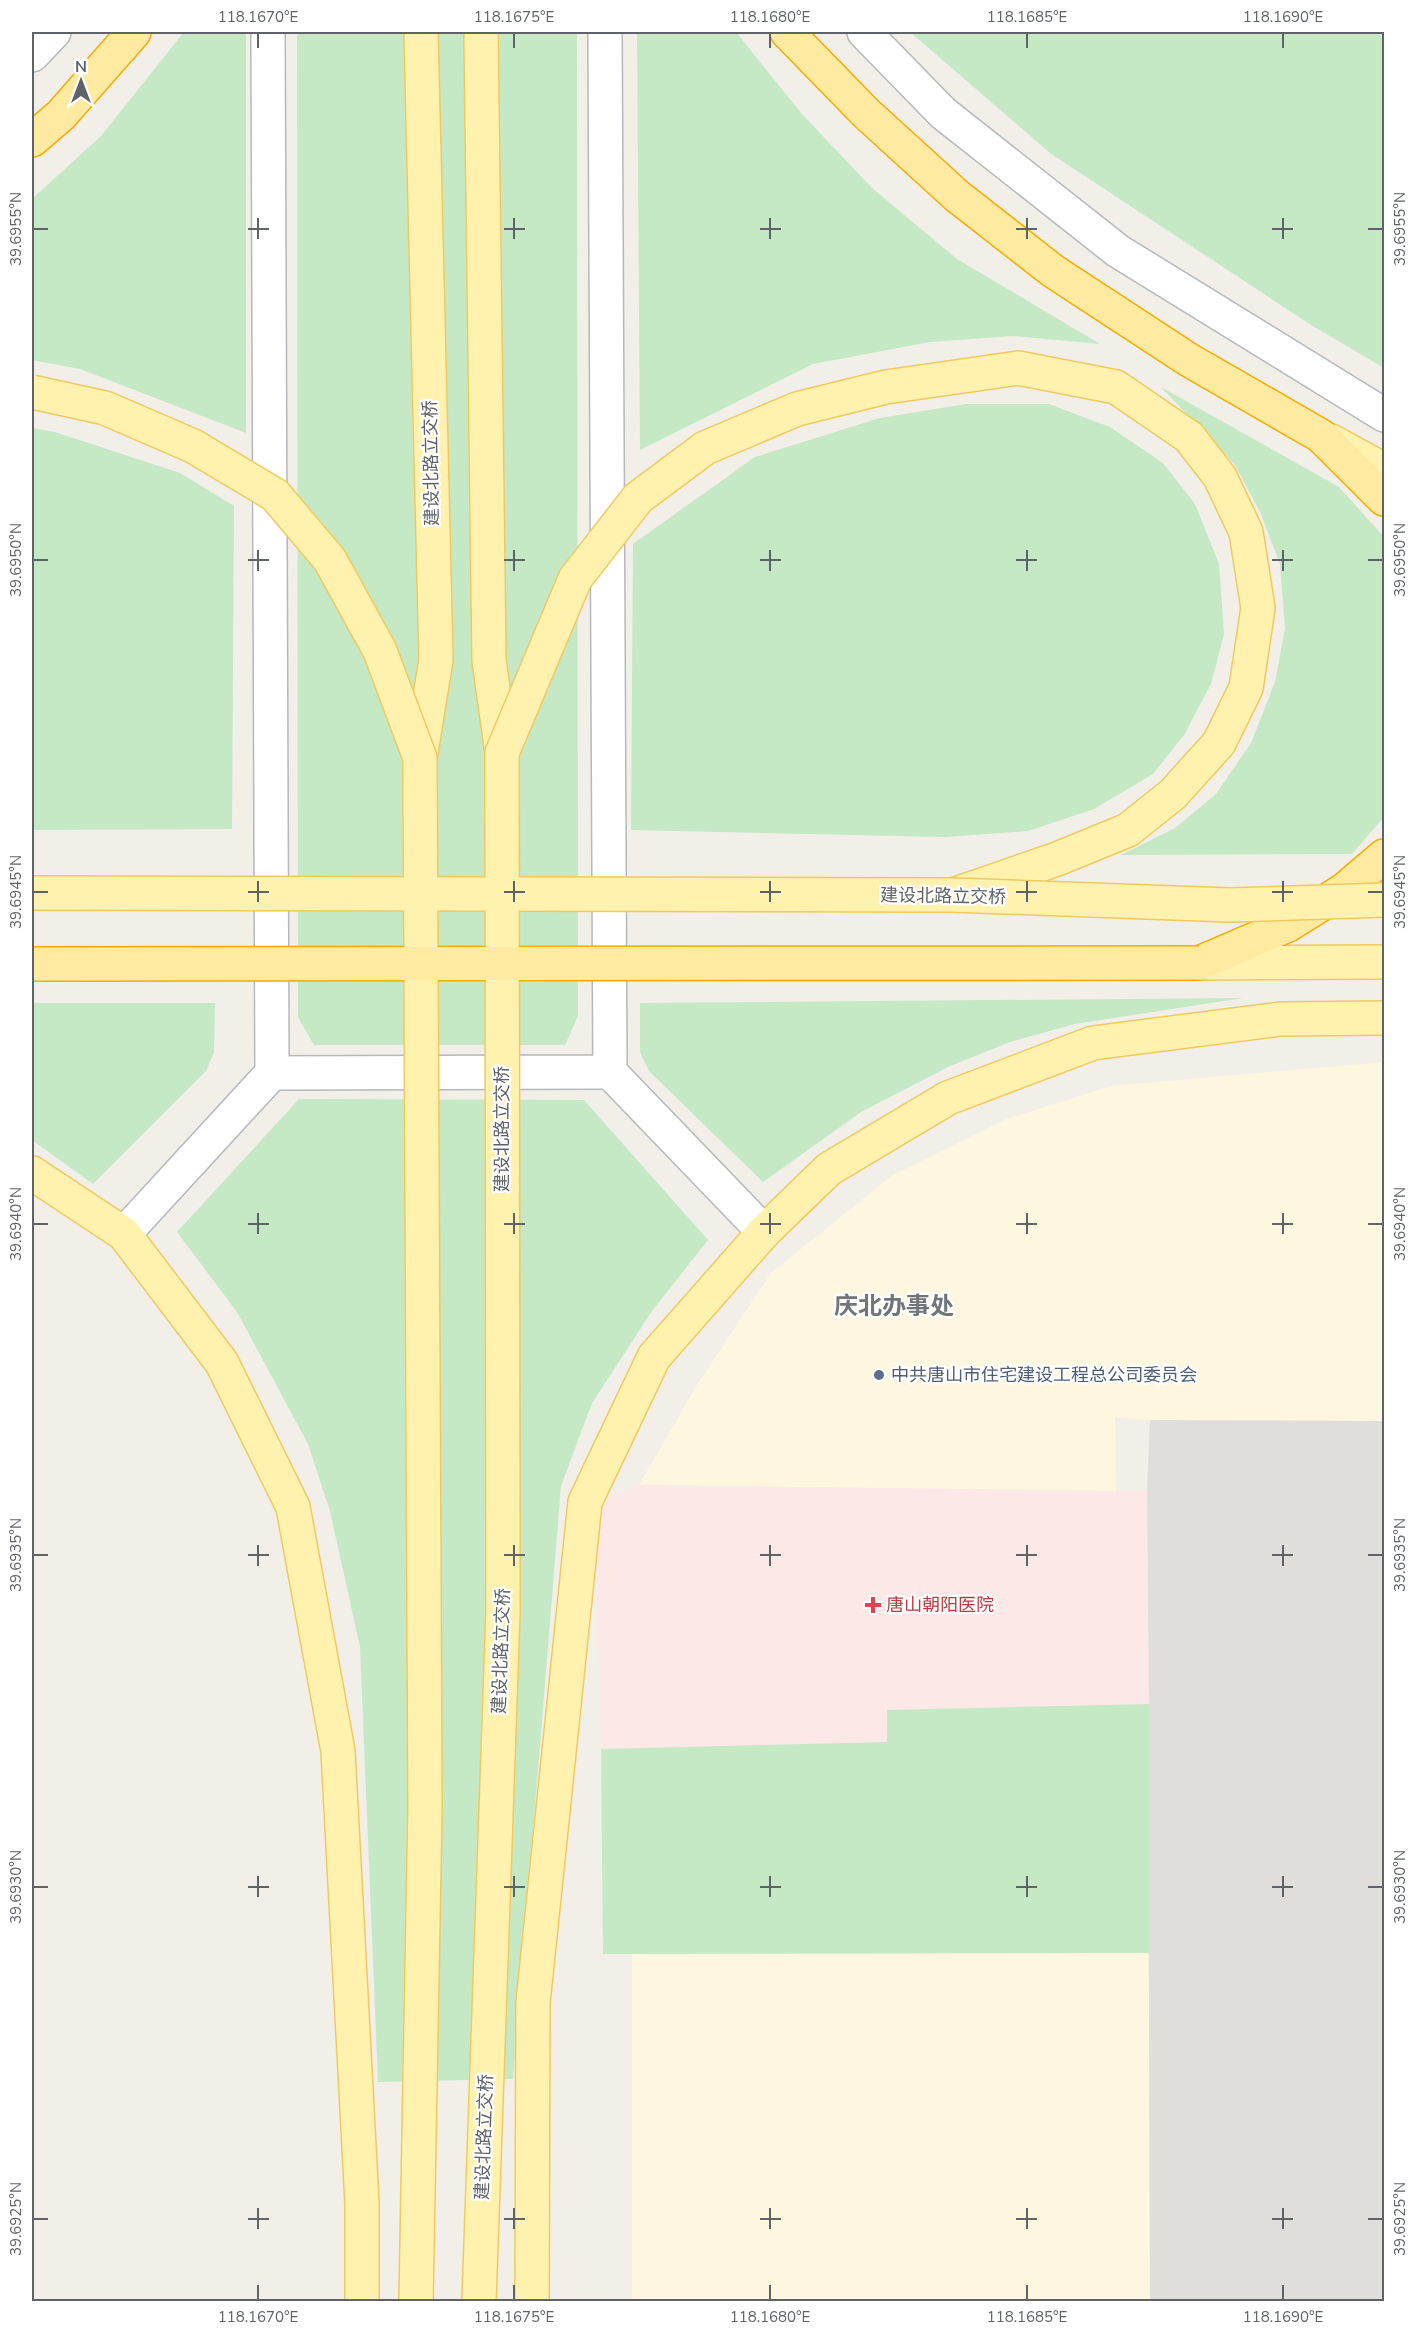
<svg xmlns="http://www.w3.org/2000/svg" width="1416" height="2333" viewBox="0 0 1416 2333" font-family="'Nunito Sans','Noto Sans SC',sans-serif">
  <rect width="100%" height="100%" fill="#f1efe8"/>
  <g fill="#fef7e0">
    <polygon points="1384,1062 1384,1421 1150,1420 1115,1417 1116,1492 639,1485 697,1385 771,1273 893,1175 1004,1120 1111,1086"/>
    <polygon points="632,1953 1149,1953 1150,2301 632,2301"/>
  </g>
  <polygon fill="#e0deda" points="1150,1420 1384,1421 1384,2301 1150,2302 1147,1491"/>
  <polygon fill="#fce8e6" points="639,1485 1147,1491 1149,1704 887,1710 888,1742 601,1749 595,1506"/>
  <g fill="#c5e8c5">
    <polygon points="184,32 246,32 246,433 80,369 32,360 32,199 101,136"/>
    <polygon points="300,32 575,32 577,36 578,1016 565,1045 314,1045 298,1017 297,36"/>
    <polygon points="637,32 736,32 801,113 872,188 957,259 1100,344 1013,336 930,342 813,364 640,450"/>
    <polygon points="910,32 1384,32 1384,368 1311,325 1050,153"/>
    <polygon points="1161,387 1339,487 1384,537 1384,817 1352,854 1121,855 1175,828 1216,794 1251,743 1275,682 1285,629 1280,564 1261,514 1235,465"/>
    <polygon points="966,404 1049,404 1110,427 1163,463 1195,504 1219,564 1224,634 1211,684 1184,735 1153,774 1094,809 1028,831 946,837 631,830 633,544 755,457 880,418"/>
    <polygon points="32,428 55,432 180,473 234,506 232,829 32,830"/>
    <polygon points="1243,998 1075,1024 1010,1042 950,1066 861,1112 763,1182 649,1071 640,1052 640,1003"/>
    <polygon points="32,1003 215,1003 214,1052 206,1071 93,1184 32,1140"/>
    <polygon points="299,1099 584,1100 708,1240 652,1311 592,1403 561,1486 513,2079 378,2082 360,1647 330,1511 308,1444 237,1312 177,1232"/>
    <polygon points="1149,1704 1149,1953 603,1954 601,1749 887,1742 887,1710"/>
  </g>
  <g fill="none" stroke-linecap="round" stroke-linejoin="round">
    <defs>
      <g id="minor">
        <polyline points="268,32 272,1073 610,1072 605,32"/>
        <polyline points="864,32 943,113 1118,251 1384,415"/>
        <polyline points="32,55 54,32"/>
        <polyline points="610,1072 764,1232"/>
        <polyline points="124,1234 272,1073"/>
      </g>
      <g id="primary">
        <polyline points="481,32 489,660 502,753"/>
        <polyline points="1331,441 1384,470"/>
        <polyline points="420,758 436,660 421,32"/>
        <polyline points="953,895 1057,859 1128,830 1173,794 1219,743 1246,688 1258,608 1246,532 1220,477 1189,437"/>
        <polyline points="1199,963 1384,962"/>
        <polyline points="32,1173 124,1234 222,1363 293,1507 338,1751 362,2203 362,2302"/>
        <polyline points="532,2302 533,2003 585,1502 654,1357 764,1232 829,1169 948,1098 1093,1043 1281,1019 1384,1018"/>
      </g>
      <g id="trunk">
        <polyline points="787,32 866,113 957,196 1053,271 1189,360 1321,436 1384,499"/>
        <polyline points="32,140 61,115 134,32"/>
        <polyline points="1199,963 1288,925 1344,890 1384,856"/>
      </g>
    </defs>
    <use href="#minor" stroke="#b5b8bc" stroke-width="36"/>
    <use href="#primary" stroke="#f2c960" stroke-width="36"/>
    <use href="#trunk" stroke="#f9ab00" stroke-width="36"/>
    <use href="#minor" stroke="#fff" stroke-width="33"/>
    <use href="#primary" stroke="#fff2af" stroke-width="33"/>
    <use href="#trunk" stroke="#feeaa1" stroke-width="33"/>
    <defs>
      <g id="primary-bridge">
        <polyline points="32,392 105,408 193,446 275,495 330,560 380,651 420,758 425,1808 416,2302"/>
        <polyline points="32,893 952,895 1230,905 1384,900"/>
        <polyline points="479,2302 503,1612 502,753 575,579 638,498 705,448 797,409 886,387 1018,368 1116,387 1189,437"/>
      </g>
      <polyline id="trunk-bridge" points="32,964 1199,963"/>
    </defs>
    <use href="#primary-bridge" stroke="#f2c960" stroke-width="36" stroke-linecap="butt"/>
    <use href="#trunk-bridge" stroke="#f9ab00" stroke-width="36" stroke-linecap="butt"/>
    <use href="#primary-bridge" stroke="#fff2af" stroke-width="33"/>
    <use href="#trunk-bridge" stroke="#feeaa1" stroke-width="33"/>
  </g>
  <path fill="none" stroke="#5f6368" stroke-width="2" d="M 258,33 L 258,48M 514,33 L 514,48M 770,33 L 770,48M 1027,33 L 1027,48M 1283,33 L 1283,48M 258,218 L 258,239M 514,218 L 514,239M 770,218 L 770,239M 1027,218 L 1027,239M 1283,218 L 1283,239M 33,229 L 48,229M 248,229 L 269,229M 504,229 L 525,229M 760,229 L 781,229M 1016,229 L 1037,229M 1272,229 L 1293,229M 1368,229 L 1383,229M 258,550 L 258,571M 514,550 L 514,571M 770,550 L 770,571M 1027,550 L 1027,571M 1283,550 L 1283,571M 33,560 L 48,560M 248,560 L 269,560M 504,560 L 525,560M 760,560 L 781,560M 1016,560 L 1037,560M 1272,560 L 1293,560M 1368,560 L 1383,560M 258,881 L 258,902M 514,881 L 514,902M 770,881 L 770,902M 1027,881 L 1027,902M 1283,881 L 1283,902M 33,892 L 48,892M 248,892 L 269,892M 504,892 L 525,892M 760,892 L 781,892M 1016,892 L 1037,892M 1272,892 L 1293,892M 1368,892 L 1383,892M 258,1213 L 258,1234M 514,1213 L 514,1234M 770,1213 L 770,1234M 1027,1213 L 1027,1234M 1283,1213 L 1283,1234M 33,1224 L 48,1224M 248,1224 L 269,1224M 504,1224 L 525,1224M 760,1224 L 781,1224M 1016,1224 L 1037,1224M 1272,1224 L 1293,1224M 1368,1224 L 1383,1224M 258,1545 L 258,1566M 514,1545 L 514,1566M 770,1545 L 770,1566M 1027,1545 L 1027,1566M 1283,1545 L 1283,1566M 33,1555 L 48,1555M 248,1555 L 269,1555M 504,1555 L 525,1555M 760,1555 L 781,1555M 1016,1555 L 1037,1555M 1272,1555 L 1293,1555M 1368,1555 L 1383,1555M 258,1876 L 258,1897M 514,1876 L 514,1897M 770,1876 L 770,1897M 1027,1876 L 1027,1897M 1283,1876 L 1283,1897M 33,1887 L 48,1887M 248,1887 L 269,1887M 504,1887 L 525,1887M 760,1887 L 781,1887M 1016,1887 L 1037,1887M 1272,1887 L 1293,1887M 1368,1887 L 1383,1887M 258,2208 L 258,2229M 514,2208 L 514,2229M 770,2208 L 770,2229M 1027,2208 L 1027,2229M 1283,2208 L 1283,2229M 33,2219 L 48,2219M 248,2219 L 269,2219M 504,2219 L 525,2219M 760,2219 L 781,2219M 1016,2219 L 1037,2219M 1272,2219 L 1293,2219M 1368,2219 L 1383,2219M 258,2285 L 258,2300M 514,2285 L 514,2300M 770,2285 L 770,2300M 1027,2285 L 1027,2300M 1283,2285 L 1283,2300"/>
  <circle fill="#5c6f8a" stroke="#fff" stroke-width="2" cx="879" cy="1375" r="6"/>
  <path fill="#e0444e" stroke="#fff" stroke-width="2" d="M870 1596h6v6h6v6h-6v6h-6v-6h-6v-6h6z"/>
  <g text-anchor="middle" dominant-baseline="central" stroke-width="4.5" stroke-linejoin="round" paint-order="stroke">
    <g font-size="18" fill="#5f6368" stroke="#fff">
      <text transform="translate(431 463) rotate(-91)">建设北路立交桥</text>
      <text transform="translate(943 896) rotate(1)">建设北路立交桥</text>
      <text transform="translate(502 1129) rotate(-90)">建设北路立交桥</text>
      <text transform="translate(501 1651) rotate(-88)">建设北路立交桥</text>
      <text transform="translate(484 2137) rotate(-88)">建设北路立交桥</text>
    </g>
    <g font-size="18" fill="#4e5e75" stroke="#fff" text-anchor="start">
      <text x="891" y="1375">中共唐山市住宅建设工程总公司委员会</text>
    </g>
    <g font-size="18" fill="#be3a42" stroke="#fff" text-anchor="start">
      <text x="886" y="1605">唐山朝阳医院</text>
    </g>
    <g font-size="24" font-weight="bold" fill="#70757a" stroke="#fff">
      <text x="894" y="1306">庆北办事处</text>
    </g>
  </g>
  <rect width="1416" height="2333" fill="none" stroke="#ffffff" stroke-width="66"/>
  <g transform="translate(81 81)" stroke="#ffffff" stroke-width="4.5" paint-order="stroke">
  <path d="M0-4.5L10 22L0 15L-10 22Z" fill="#5f6368"/>
  <text y="-9" font-size="16" font-weight="bold" text-anchor="middle" fill="#5f6368">N</text>
  </g>
  <rect x="33" y="33" width="1350" height="2267" fill="none" stroke="#5f6368" stroke-width="2"/>
  <g font-size="15" text-anchor="middle" fill="#5f6368">
    <text x="258" y="22">118.1670°E</text>
    <text x="514" y="22">118.1675°E</text>
    <text x="770" y="22">118.1680°E</text>
    <text x="1027" y="22">118.1685°E</text>
    <text x="1283" y="22">118.1690°E</text>
    <text transform="translate(16 229) rotate(-90)" y="5">39.6955°N</text>
    <text transform="translate(1400 229) rotate(-90)" y="5">39.6955°N</text>
    <text transform="translate(16 560) rotate(-90)" y="5">39.6950°N</text>
    <text transform="translate(1400 560) rotate(-90)" y="5">39.6950°N</text>
    <text transform="translate(16 892) rotate(-90)" y="5">39.6945°N</text>
    <text transform="translate(1400 892) rotate(-90)" y="5">39.6945°N</text>
    <text transform="translate(16 1224) rotate(-90)" y="5">39.6940°N</text>
    <text transform="translate(1400 1224) rotate(-90)" y="5">39.6940°N</text>
    <text transform="translate(16 1555) rotate(-90)" y="5">39.6935°N</text>
    <text transform="translate(1400 1555) rotate(-90)" y="5">39.6935°N</text>
    <text transform="translate(16 1887) rotate(-90)" y="5">39.6930°N</text>
    <text transform="translate(1400 1887) rotate(-90)" y="5">39.6930°N</text>
    <text transform="translate(16 2219) rotate(-90)" y="5">39.6925°N</text>
    <text transform="translate(1400 2219) rotate(-90)" y="5">39.6925°N</text>
    <text x="258" y="2322">118.1670°E</text>
    <text x="514" y="2322">118.1675°E</text>
    <text x="770" y="2322">118.1680°E</text>
    <text x="1027" y="2322">118.1685°E</text>
    <text x="1283" y="2322">118.1690°E</text>
  </g>
</svg>
